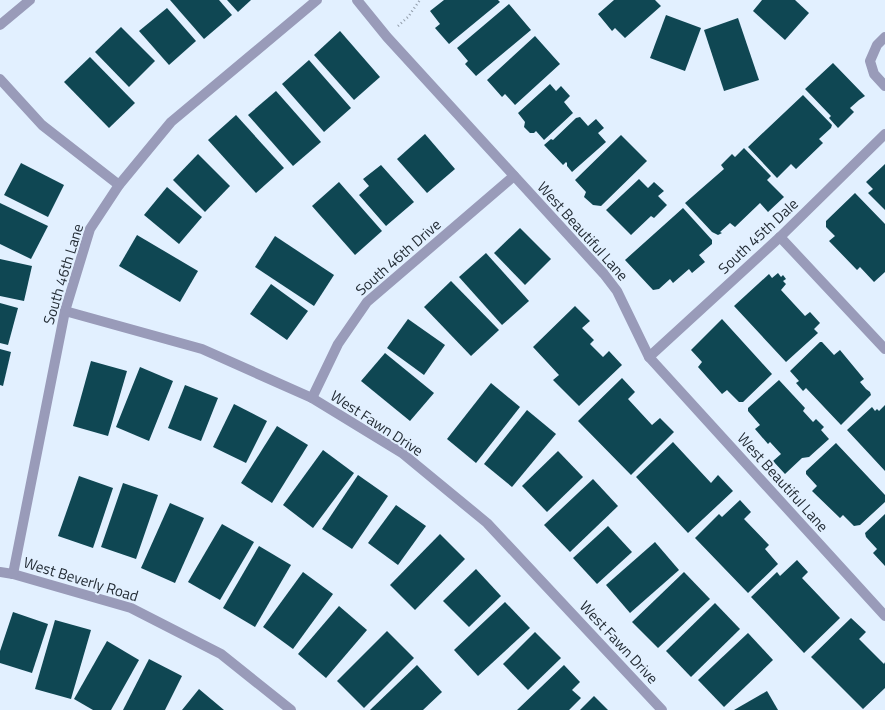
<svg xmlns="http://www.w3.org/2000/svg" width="885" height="710" viewBox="0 0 885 710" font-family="'Titillium Web',sans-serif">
  <rect width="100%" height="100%" fill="#e2f0ff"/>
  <g fill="#0f4753">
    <polygon points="170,0 219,0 232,15 204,39"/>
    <polygon points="227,0 251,0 238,12"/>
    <polygon points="444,0 498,0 500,2 449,44 435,28 440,24 430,11"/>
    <polygon points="614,0 655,0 661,6 625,38 615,28 612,31 598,14"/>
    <polygon points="762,0 795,0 809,13 785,40 753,11"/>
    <polygon points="509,4 531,30 476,76 465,64 468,61 457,48"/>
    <polygon points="167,8 196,41 169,65 139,31"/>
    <polygon points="666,15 701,28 685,71 650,58"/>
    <polygon points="738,18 759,80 724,91 704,30"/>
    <polygon points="121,27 155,61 129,87 95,52"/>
    <polygon points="340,31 380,77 354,100 314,55"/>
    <polygon points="535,36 560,64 515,105 505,94 502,97 487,80"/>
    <polygon points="90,57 135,103 109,128 64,82"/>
    <polygon points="309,60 351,108 324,132 282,84"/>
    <polygon points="833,63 865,96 859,100 850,108 854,112 838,128 829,118 831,116 805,89"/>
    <polygon points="550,84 556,91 561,86 570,96 564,102 573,113 544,140 536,131 534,133 530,133 524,127 525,122 518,113"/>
    <polygon points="276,91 321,142 293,166 248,115"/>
    <polygon points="803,95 832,125 831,128 819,139 823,143 796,169 791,164 777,178 748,147"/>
    <polygon points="236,115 284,168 256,193 208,140"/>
    <polygon points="580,117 588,126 596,119 604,128 598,133 606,142 572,172 567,166 567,163 566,162 563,165 544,145 551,139 553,140 576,118"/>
    <polygon points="425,134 455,169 427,193 397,159"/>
    <polygon points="621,135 647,161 601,206 593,205 584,197 586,192 575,180"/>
    <polygon points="744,148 771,176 767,180 784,197 768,212 760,203 735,227 730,223 720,232 722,233 718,235 712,232 685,203 724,169 721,165 732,154 735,157"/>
    <polygon points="198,154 230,186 205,212 173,180"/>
    <polygon points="21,163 64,185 48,217 4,195"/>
    <polygon points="885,164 885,210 868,193 873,189 866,182"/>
    <polygon points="381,165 414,202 386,226 359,195 369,186 363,179"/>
    <polygon points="639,179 648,188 654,182 664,191 658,196 667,205 654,218 651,216 631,235 606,210"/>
    <polygon points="339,182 382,231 355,255 312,206"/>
    <polygon points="167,187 202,217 179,244 144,215"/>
    <polygon points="855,193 885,224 885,272 874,282 860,267 857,270 829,241 835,236 826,227 826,221"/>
    <polygon points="0,203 48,226 31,259 0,244"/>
    <polygon points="683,208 712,240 712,244 699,255 705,262 692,273 689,269 673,283 670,279 659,289 653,290 625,260"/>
    <polygon points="520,228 551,259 525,285 494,253"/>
    <polygon points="137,235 198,271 180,302 119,266"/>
    <polygon points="275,236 334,275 314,306 255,267"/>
    <polygon points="486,253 529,301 502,325 459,277"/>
    <polygon points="0,259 32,266 24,301 0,296"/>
    <polygon points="778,273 781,277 783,275 786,279 783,281 786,284 781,290 805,316 810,312 820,323 814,329 818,333 786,362 734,306 769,274 772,278"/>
    <polygon points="451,281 499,330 471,356 424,307"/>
    <polygon points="271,284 308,311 287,340 250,314"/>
    <polygon points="0,303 18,308 8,345 0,343"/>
    <polygon points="575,306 590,321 582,328 594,340 590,344 603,357 609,351 622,365 579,406 553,380 559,375 533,347"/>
    <polygon points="408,319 445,345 424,375 387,348"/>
    <polygon points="722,319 772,374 743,402 739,402 727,390 722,394 698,367 702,362 691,350"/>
    <polygon points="820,342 822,342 834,355 840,350 864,379 860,382 866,389 870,392 871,395 841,425 806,388 803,391 796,383 799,381 790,371"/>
    <polygon points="0,349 11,352 3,386 0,385"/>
    <polygon points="385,353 434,393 410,421 361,381"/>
    <polygon points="91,361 127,371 108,436 73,426"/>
    <polygon points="140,367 173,381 149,441 116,427"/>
    <polygon points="622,378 635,392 628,399 652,425 660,418 674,432 631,475 578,421"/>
    <polygon points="779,380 805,408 803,411 813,422 816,419 824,427 821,430 829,439 809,457 802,458 785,474 773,461 781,454 770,442 768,444 755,429 760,425 748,411 748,408"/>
    <polygon points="491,383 520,407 476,463 447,439"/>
    <polygon points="185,385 218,398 201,441 168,428"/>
    <polygon points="234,404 267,421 246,463 213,447"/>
    <polygon points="885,405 885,471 847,430 872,407 875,411 877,409 879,411"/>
    <polygon points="527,410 556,434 512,487 484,464"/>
    <polygon points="277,426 308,445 272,503 241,483"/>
    <polygon points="673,442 711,483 718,475 733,491 688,533 636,477"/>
    <polygon points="836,443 885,495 885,502 860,525 854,526 843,515 840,518 812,491 817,486 806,474 806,471"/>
    <polygon points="323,450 354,473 313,528 283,505"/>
    <polygon points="558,451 583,477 547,512 522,486"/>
    <polygon points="358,475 388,496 352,549 322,529"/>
    <polygon points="79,476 113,488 93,548 58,536"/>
    <polygon points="593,479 618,506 570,552 544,525"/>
    <polygon points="123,483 158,495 136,559 101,547"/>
    <polygon points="740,500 751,512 744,519 769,545 765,549 778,564 748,593 695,538 719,514 722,517"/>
    <polygon points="170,503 204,518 175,583 141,568"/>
    <polygon points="396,505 426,526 398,565 368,543"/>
    <polygon points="885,514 885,566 873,553 877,549 866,537 865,533"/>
    <polygon points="222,524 254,542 220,600 188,582"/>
    <polygon points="608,526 632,552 597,584 573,558"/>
    <polygon points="440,534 465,559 415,610 390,585"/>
    <polygon points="655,542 679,570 630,613 606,585"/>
    <polygon points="259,546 291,565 255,627 223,608"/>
    <polygon points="797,560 808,572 802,578 840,618 804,653 751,597 777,572 780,576"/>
    <polygon points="476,569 501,596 469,627 443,601"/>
    <polygon points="303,572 333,594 293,649 263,627"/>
    <polygon points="684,572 710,599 658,648 632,622"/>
    <polygon points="505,602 530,628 478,676 454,650"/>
    <polygon points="715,603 740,629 691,677 666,651"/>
    <polygon points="339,606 367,630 326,678 298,654"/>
    <polygon points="13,612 48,624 32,673 0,663 0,651"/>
    <polygon points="851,618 866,632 859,639 884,664 885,662 885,688 863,709 811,657"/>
    <polygon points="55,620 91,630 71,699 35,689"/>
    <polygon points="387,631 414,658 364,708 337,681"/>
    <polygon points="535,632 561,658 528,690 503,664"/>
    <polygon points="748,633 773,660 724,707 698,680"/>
    <polygon points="107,641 139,660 111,710 93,710 74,699"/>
    <polygon points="149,659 182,676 165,710 123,710"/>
    <polygon points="417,665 442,692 423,710 370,710"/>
    <polygon points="564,665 580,682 572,690 581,698 569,710 517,710"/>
    <polygon points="199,689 224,710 182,710"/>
    <polygon points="767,691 778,710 734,710"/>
    <polygon points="594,696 608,710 580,710"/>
  </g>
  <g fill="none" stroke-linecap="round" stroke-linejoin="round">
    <polyline stroke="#929daa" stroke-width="2.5" stroke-dasharray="1 3" stroke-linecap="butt" points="398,26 408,17 420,0"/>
    <g stroke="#999bb9" stroke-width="10">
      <polyline points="357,0 387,37 604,274 617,291 649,357 885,616"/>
      <polyline points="0,25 30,0"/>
      <polyline points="885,37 877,45 870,61 874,74 885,86"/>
      <polyline points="0,79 42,125 119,185"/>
      <polyline points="780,237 885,349"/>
      <polyline points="65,311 202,349 312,398 402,453 487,523 662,710"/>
      <polyline points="649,357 780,237 885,134"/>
      <polyline points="312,398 338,344 367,302 514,176"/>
      <polyline points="0,572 13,574 131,608 221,654 291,710"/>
      <polyline points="13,574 65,311 90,229 119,185 171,122 317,0"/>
    </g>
  </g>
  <g text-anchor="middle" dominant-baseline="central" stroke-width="4" stroke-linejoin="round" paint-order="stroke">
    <g font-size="15" fill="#242d36" stroke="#e2f0ff">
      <text transform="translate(583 231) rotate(48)">West Beautiful Lane</text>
      <text transform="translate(758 236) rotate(-43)">South 45th Dale</text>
      <text transform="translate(398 257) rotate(-41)">South 46th Drive</text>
      <text transform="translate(63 274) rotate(-73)">South 46th Lane</text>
      <text transform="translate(377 423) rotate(33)">West Fawn Drive</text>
      <text transform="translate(783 482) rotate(48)">West Beautiful Lane</text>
      <text transform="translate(81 579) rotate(17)">West Beverly Road</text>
      <text transform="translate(619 642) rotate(47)">West Fawn Drive</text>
    </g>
  </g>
</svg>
